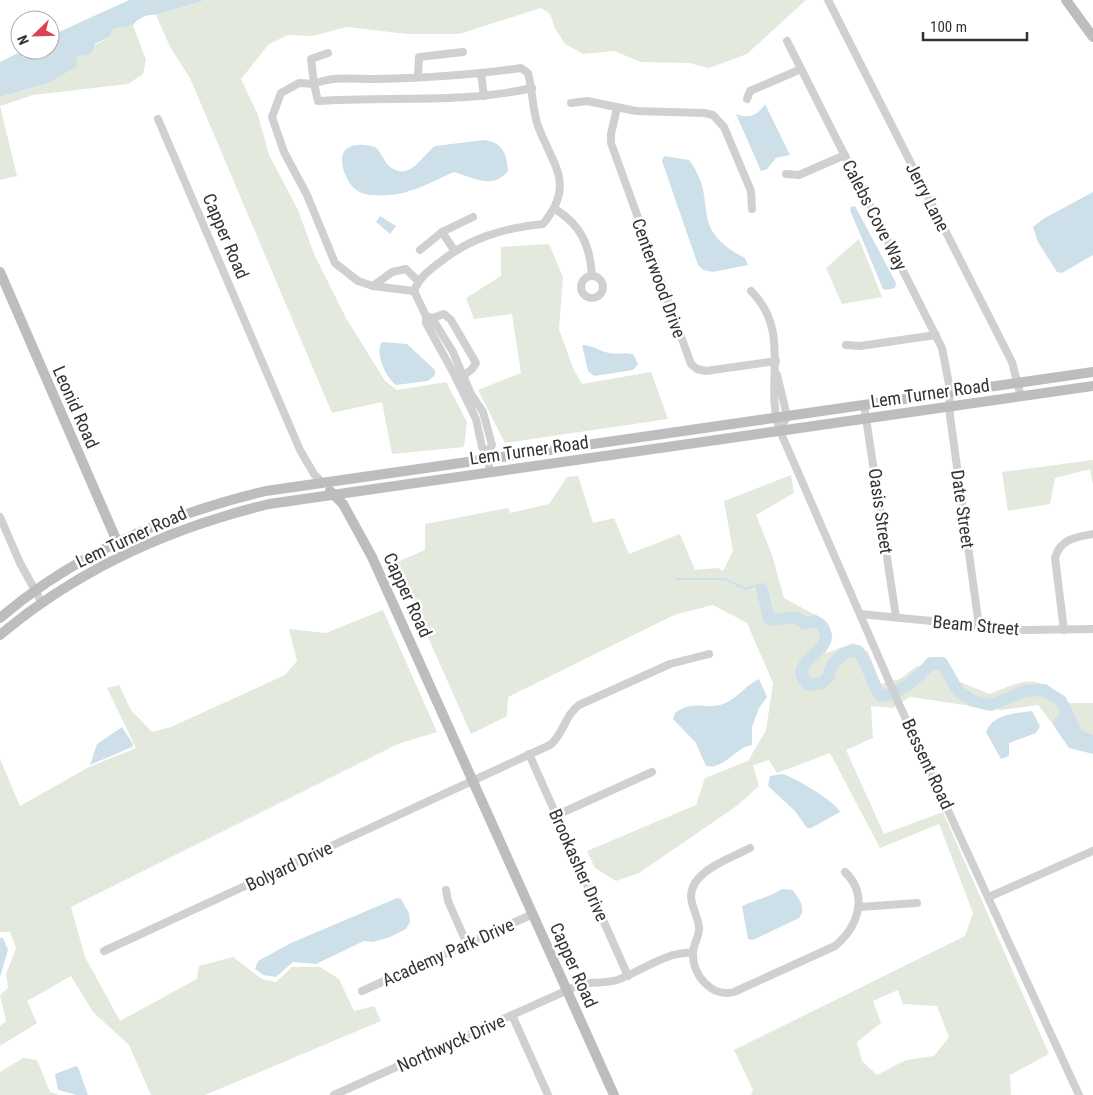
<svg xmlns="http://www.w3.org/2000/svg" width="1093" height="1095" viewBox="0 0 1093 1095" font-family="'Roboto Condensed',sans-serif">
  <rect width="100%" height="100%" fill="#fff"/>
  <g fill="#e3e9dd" fill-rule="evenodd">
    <polygon points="206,0 806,0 747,54 709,68 689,63 640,62 615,51 583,54 565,44 555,28 550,14 541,8 459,34 408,34 346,27 313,36 288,35 269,44 241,79 258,115 269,155 298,210 314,254 346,318 385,381 397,390 446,382 467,422 464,447 392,454 382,402 332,413 190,78 170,47 156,15"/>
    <polygon points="133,25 146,60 143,74 128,84 33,95 0,106 17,176 0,180 0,97 49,83 77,56 109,37 114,29"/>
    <polygon points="859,239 882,297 842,304 826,268"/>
    <polygon points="549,244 563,277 559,329 573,368 582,384 651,372 668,419 505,443 478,390 521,373 512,314 474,319 466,298 501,276 501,247"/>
    <polygon points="1093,460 1093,485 1090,469 1055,478 1050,504 1008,511 1002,472"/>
    <path d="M 791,475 L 794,493 L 756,515 L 772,555 L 784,598 L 821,618 L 831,634 L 826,653 L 854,643 L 868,652 L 881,684 L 900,679 L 917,666 L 922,667 L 936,657 L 946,661 L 958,681 L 989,694 C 1025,680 1038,672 1067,703 L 1093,703 L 1093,735 L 1081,732 L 1067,703 L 1052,723 L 1038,705 L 1000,710 L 910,697 L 893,708 L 871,706 L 873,738 L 846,750 L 884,834 L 943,812 L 1049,1054 L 1010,1075 L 1011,1095 L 751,1095 L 753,1090 L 734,1050 L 965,936 L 973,913 L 939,824 L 880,848 L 830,753 L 777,773 L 769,760 L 753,765 L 759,786 L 738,805 L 639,873 L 616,881 L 595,868 L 587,851 L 696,805 L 705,778 L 748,761 L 766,730 L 773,683 L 747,623 L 713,605 L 674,615 L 508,697 L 507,716 L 471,734 L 395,563 L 425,550 L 425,524 L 508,508 L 510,513 L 549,504 L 567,477 L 578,476 L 593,523 L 614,518 L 629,554 L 680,534 L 695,570 L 718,568 L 723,571 L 733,551 L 724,501 ZM 898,990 L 903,1004 L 937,1006 L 949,1037 L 934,1056 L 906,1060 L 877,1075 L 862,1061 L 857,1042 L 881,1023 L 873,1001 Z"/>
    <polygon points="383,610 437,732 398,744 71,907 85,957 120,1021 197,979 199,966 233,957 262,979 276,982 292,967 320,967 339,979 354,1011 374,1006 381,1021 205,1095 151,1095 129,1045 93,1012 71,976 27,1001 37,1023 0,1046 0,1026 6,1021 0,995 8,988 6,974 16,948 10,932 0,932 0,759 20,806 89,767 136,748 107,688 119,685 131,710 152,732 171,727 285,675 297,661 289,629 326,633"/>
    <polygon points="23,1058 37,1060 50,1092 59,1095 0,1095 0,1072"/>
  </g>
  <g fill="#cde0ea">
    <path d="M 129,0 L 206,0 L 156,15 C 148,14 138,18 133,25 L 114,29 L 109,37 L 95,44 L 91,54 L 77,56 L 77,66 L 49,83 L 0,97 L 0,62 L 24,50 L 50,50 L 50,36 Z"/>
    <path d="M 765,104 L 790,155 L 776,158 L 767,169 L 761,171 L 736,114 C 749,119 757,116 765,104 Z"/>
    <path d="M 484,140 C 502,142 507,153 508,171 C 493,190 474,178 454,172 C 426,184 406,198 373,195 C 367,195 360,193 355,189 C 346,182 335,155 348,148 C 356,143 366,145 375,147 C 382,152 383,161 389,166 C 410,183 422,155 435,146 Z"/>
    <path d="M 664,156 L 689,160 C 721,202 685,227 745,258 L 748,265 L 713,272 L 703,270 L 698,265 L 662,161 Z"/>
    <polygon points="1093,192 1093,255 1062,273 1057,272 1038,242 1033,227 1043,219"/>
    <polygon points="855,206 896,283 895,288 886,290 883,289 850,210 851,207"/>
    <polygon points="380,216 396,226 390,234 376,222"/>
    <path d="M 382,342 L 407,344 L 435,370 L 435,375 L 428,381 L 396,385 C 386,378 374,352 382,342 Z"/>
    <path d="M 582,345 C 593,345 599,351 609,353 C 618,355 626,351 634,355 L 638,364 L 633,370 L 594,376 L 588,371 Z"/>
    <path d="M 759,679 L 767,697 L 759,708 L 752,727 L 752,745 C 736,747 724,770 706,766 L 696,743 L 673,719 L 675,713 C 693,700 701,709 720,705 C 737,700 744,686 759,679 Z"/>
    <polygon points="1067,703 1081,731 1093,735 1093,754 1069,748 1052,723"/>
    <path d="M 1032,711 L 1040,726 L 1036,733 L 1009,743 L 1009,756 L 1001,759 L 986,732 C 993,714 1015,713 1032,711 Z"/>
    <polygon points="122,727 133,744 132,747 90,765 97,744"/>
    <path d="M 783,774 C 795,778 835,801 840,812 L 811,828 L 807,828 L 795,811 L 768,786 L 770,776 Z"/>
    <path d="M 782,889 L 793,890 C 799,900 807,907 799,918 L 753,940 L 748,939 L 742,906 C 756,899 769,898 782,889 Z"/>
    <polygon points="397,898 401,899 409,913 410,922 406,929 390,937 373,942 364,941 316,964 293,962 276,977 263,975 255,969 258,961 291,943"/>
    <polygon points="0,938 3,938 8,950 0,977"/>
    <polygon points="76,1066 78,1067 88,1095 77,1095 58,1090 55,1074"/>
  </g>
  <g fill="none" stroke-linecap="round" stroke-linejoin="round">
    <polyline stroke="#cde0ea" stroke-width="2" points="676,579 725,579 746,589 758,585 762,589"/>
    <path stroke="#cde0ea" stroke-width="12" d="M 762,589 L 769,619 C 783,623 794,610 805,624 L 815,621 C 821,624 823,626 825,632 C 834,652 783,663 809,685 L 822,683 L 829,676 C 829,663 845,649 858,651 C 869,664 870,682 881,696 C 899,695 920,676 931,663 L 942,663 L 958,691 L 973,701 L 991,705 L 1025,691 L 1044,690 L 1061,701 L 1077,734 L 1093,743"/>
    <g stroke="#d0d0d0" stroke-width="8">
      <polyline points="828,0 1012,362 1021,397"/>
      <polyline points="787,41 942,348 949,384 950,416 979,626"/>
      <polyline points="328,53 311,59 314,84 299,83 281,93 272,117 284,152 307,195 335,263 358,281 373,286 392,272 406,269 418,281"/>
      <polyline points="481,74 484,96"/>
      <polyline points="418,76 419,57 463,52"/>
      <polyline points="747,99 750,91 801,69"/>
      <polyline points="571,103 587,101 636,111 704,113 713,115 724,127 751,191 752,209"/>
      <polyline points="617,108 611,134 611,143 691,364 697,369 706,371 776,361"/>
      <polyline points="158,119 300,450 314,474 322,482"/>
      <polyline points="786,174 799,175 845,155"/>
      <path d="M 555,209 C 581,225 590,245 592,276"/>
      <polyline points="442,232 473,217"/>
      <polyline points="420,250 442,232 454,250"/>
      <circle cx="592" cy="287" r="11"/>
      <polyline points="373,286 414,291"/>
      <path d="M 751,291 C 793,333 763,383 780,431 L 899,704 L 1079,1095"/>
      <path d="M 426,316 L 414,291 C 419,278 428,271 439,263 C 469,238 504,228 543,224 C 576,184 553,166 538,126 C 532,109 533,91 528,73 L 521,68 C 474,75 426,78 378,79 C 356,80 335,75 314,84 L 318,101 C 389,96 461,104 532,88"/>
      <polyline points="432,318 444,314 451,320 476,363 472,369 461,378"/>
      <polyline points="846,345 860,346 936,335"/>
      <polyline points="777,375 787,416 780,431"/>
      <polyline points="864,405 896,617"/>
      <polyline points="487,453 492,445 483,412 471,394 453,352 432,318 426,316 426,323 453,372 476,419 482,447 487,453 490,473"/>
      <polyline points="0,517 20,563 42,603"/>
      <polyline points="860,614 1024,630 1093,629"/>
      <path d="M 1064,630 L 1055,558 C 1060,539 1076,537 1093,534"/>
      <polyline points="529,754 628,976"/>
      <polyline points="557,815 652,772"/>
      <path d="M 750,848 C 733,857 706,866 695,883 C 685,899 697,911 699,927 C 700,936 693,944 693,953 C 692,975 712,998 734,992 L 835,946 C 858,927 869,895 845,872"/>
      <polyline points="446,890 448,901 467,944"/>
      <polyline points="989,897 1093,851"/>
      <polyline points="859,907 917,903"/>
      <path d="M 104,951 L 550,745 C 564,734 564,716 579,705 L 670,664 L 709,654"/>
      <polyline points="362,991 533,914"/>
      <polyline points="512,1015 548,1095"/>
      <path d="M 334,1095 L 579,985 C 592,981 605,984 617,980 C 642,971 666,951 693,953"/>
    </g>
    <g stroke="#bdbdbd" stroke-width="10">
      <polyline points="1066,0 1093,37"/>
      <polyline points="0,272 119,546"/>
      <polyline points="330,491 343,504 372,557 614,1095"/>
      <path d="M 0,618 C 77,552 169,514 266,491 L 1093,372"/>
      <path d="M 0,635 C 78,569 169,528 269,504 L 1093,386"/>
    </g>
  </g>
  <g text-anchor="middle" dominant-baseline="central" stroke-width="5" stroke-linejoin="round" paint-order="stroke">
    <g font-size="18" fill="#333" stroke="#fff">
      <text transform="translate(928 197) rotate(63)">Jerry Lane</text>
      <text transform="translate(875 215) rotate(63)">Calebs Cove Way</text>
      <text transform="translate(226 236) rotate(67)">Capper Road</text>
      <text transform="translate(659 278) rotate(70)">Centerwood Drive</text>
      <text transform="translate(930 393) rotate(-8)">Lem Turner Road</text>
      <text transform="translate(76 407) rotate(66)">Leonid Road</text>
      <text transform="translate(529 450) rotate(-8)">Lem Turner Road</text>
      <text transform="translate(963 509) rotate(82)">Date Street</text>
      <text transform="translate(881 511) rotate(82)">Oasis Street</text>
      <text transform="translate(131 537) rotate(-25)">Lem Turner Road</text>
      <text transform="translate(408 595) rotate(65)">Capper Road</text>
      <text transform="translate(976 625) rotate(5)">Beam Street</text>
      <text transform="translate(928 764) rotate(65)">Bessent Road</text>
      <text transform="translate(579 865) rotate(66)">Brookasher Drive</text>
      <text transform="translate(289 866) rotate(-25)">Bolyard Drive</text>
      <text transform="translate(448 952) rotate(-24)">Academy Park Drive</text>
      <text transform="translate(574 965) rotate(66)">Capper Road</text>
      <text transform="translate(451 1043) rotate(-24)">Northwyck Drive</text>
    </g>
  </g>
  <g transform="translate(35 35) rotate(247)"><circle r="24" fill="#ffffff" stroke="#adadad"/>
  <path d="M0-4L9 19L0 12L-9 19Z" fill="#dd4252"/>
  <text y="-8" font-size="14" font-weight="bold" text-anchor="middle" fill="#333333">N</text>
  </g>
  <path d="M923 32v8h104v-8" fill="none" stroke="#333333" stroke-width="2.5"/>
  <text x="930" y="32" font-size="15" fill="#333333" stroke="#ffffff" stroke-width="4" paint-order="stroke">100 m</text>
</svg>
